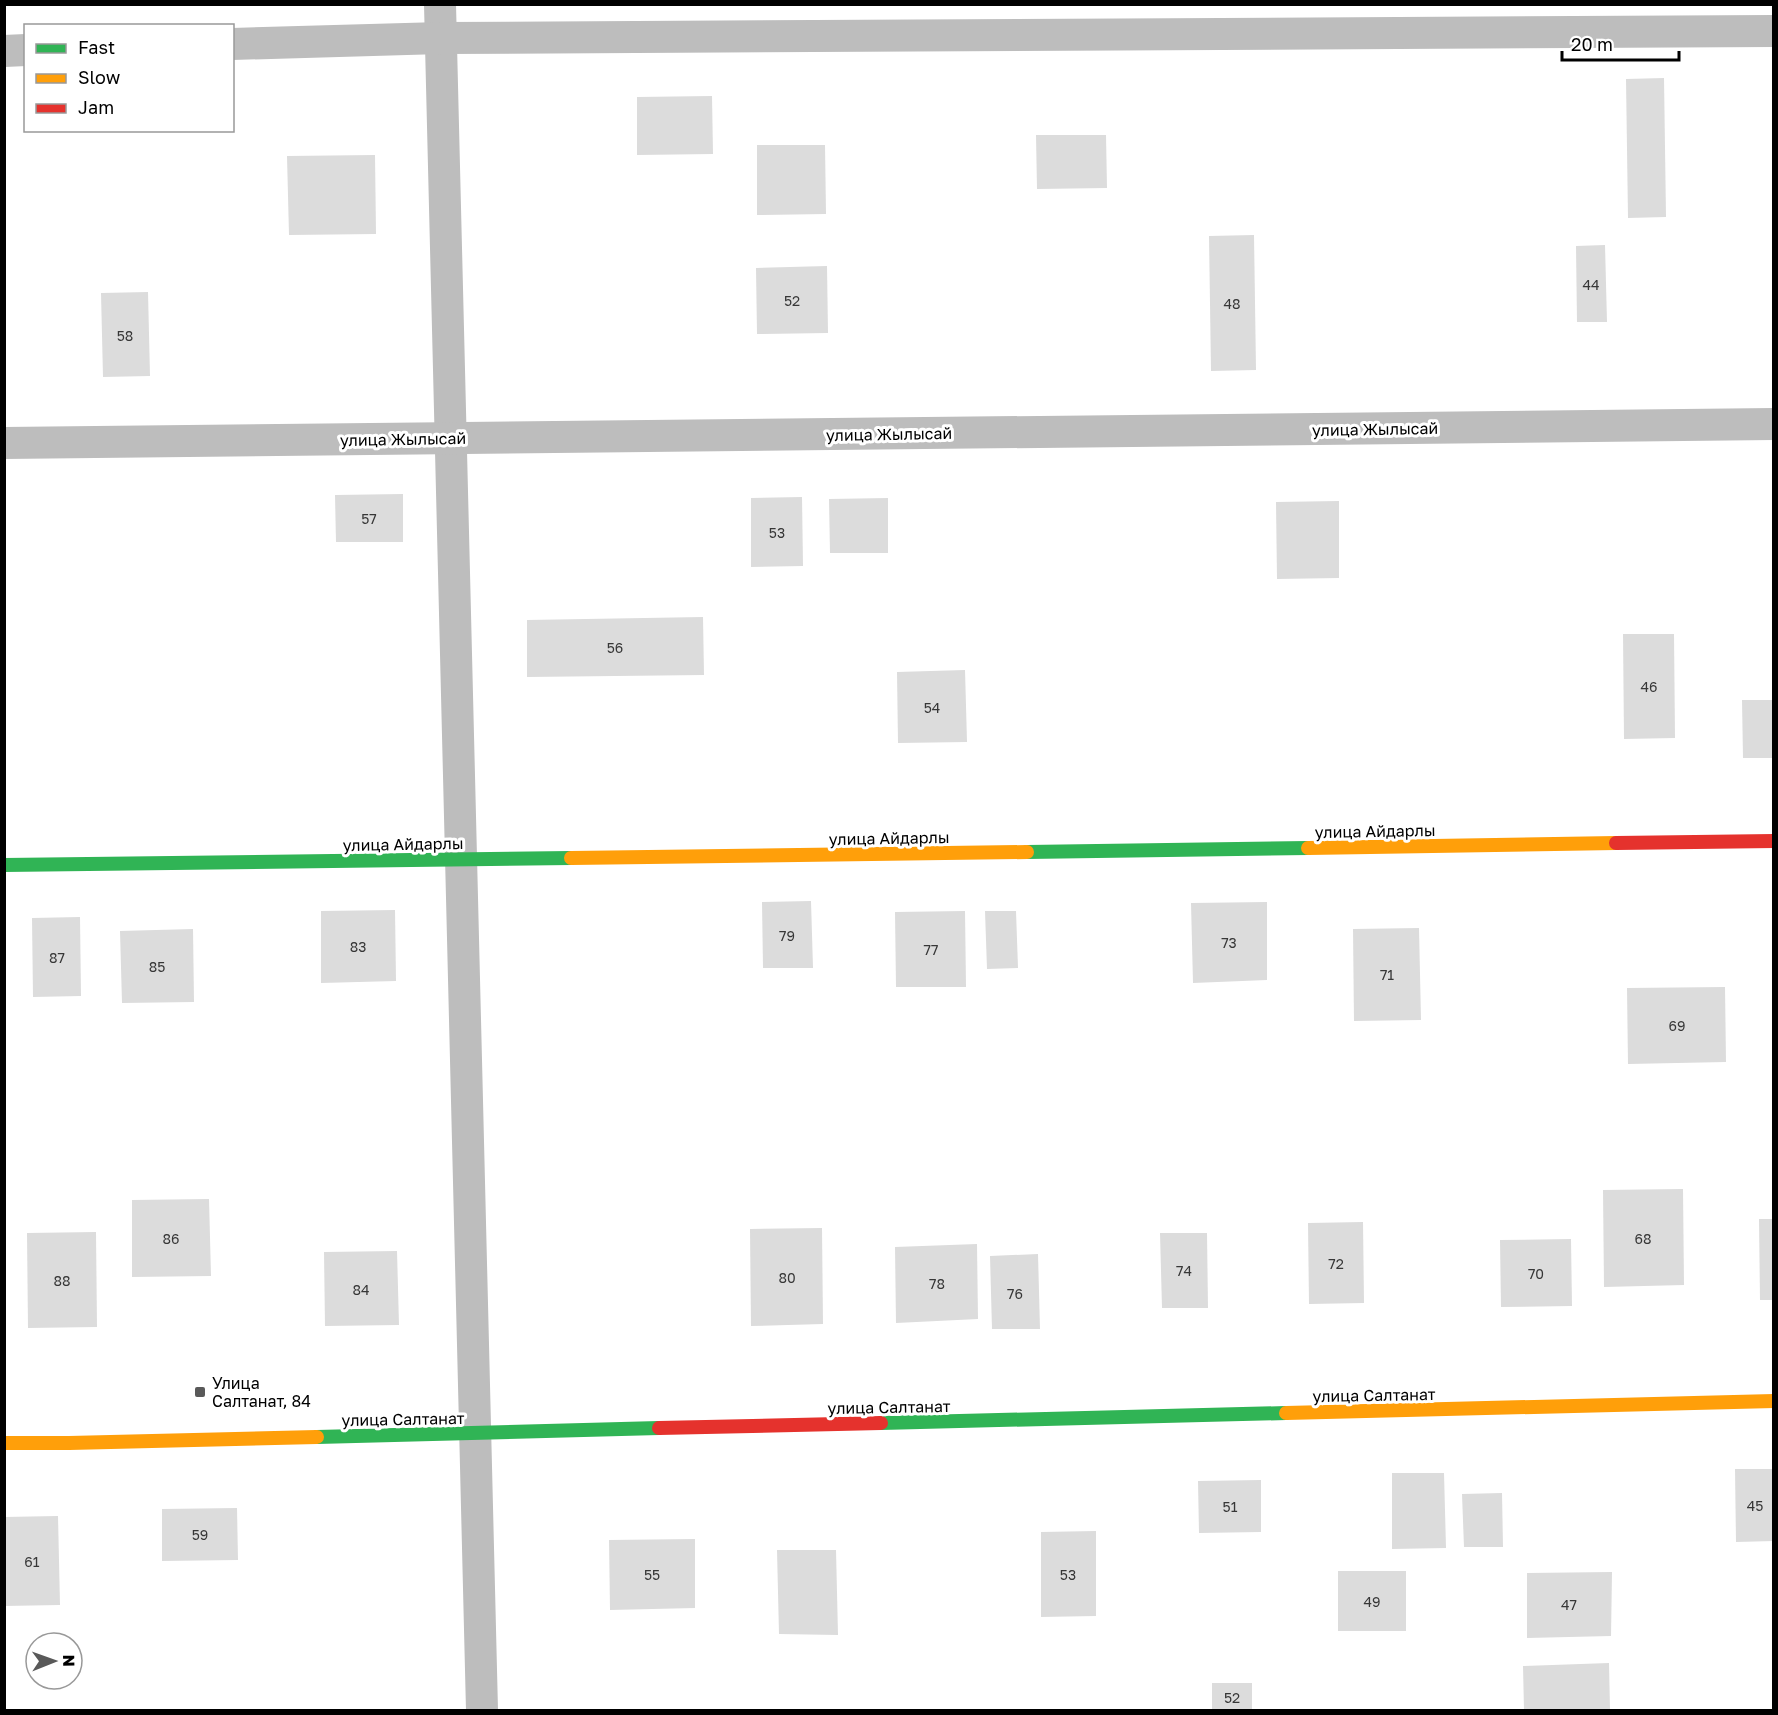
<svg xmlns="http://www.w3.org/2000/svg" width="1778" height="1715" viewBox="0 0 1778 1715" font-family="'Golos Text',sans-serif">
  <rect width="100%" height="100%" fill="#fff"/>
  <g fill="#dcdcdc">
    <polygon points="1664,78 1666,217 1628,218 1626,79"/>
    <polygon points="712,96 713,154 637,155 637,97"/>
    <polygon points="1036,135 1106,135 1107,188 1037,189"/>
    <polygon points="757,145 825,145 826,214 757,215"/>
    <polygon points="375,155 376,234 289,235 287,156"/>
    <polygon points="1254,235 1256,370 1211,371 1209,236"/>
    <polygon points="1605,245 1607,322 1577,322 1576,246"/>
    <polygon points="827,266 828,333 757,334 756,268"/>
    <polygon points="148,292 150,376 103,377 101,293"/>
    <polygon points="403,494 403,542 336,542 335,495"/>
    <polygon points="802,497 803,566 751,567 751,498"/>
    <polygon points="888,498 888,553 830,553 829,499"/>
    <polygon points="1339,501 1339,578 1277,579 1276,502"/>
    <polygon points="703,617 704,675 527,677 527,620"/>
    <polygon points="1623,634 1674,634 1675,738 1624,739"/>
    <polygon points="965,670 967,742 898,743 897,672"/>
    <polygon points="1742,700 1774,700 1774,758 1743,758"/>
    <polygon points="811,901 813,968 763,968 762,902"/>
    <polygon points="1267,902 1267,980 1193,983 1191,903"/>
    <polygon points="395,910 396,981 321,983 321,911"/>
    <polygon points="965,911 966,987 896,987 895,912"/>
    <polygon points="985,911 1016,911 1018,968 987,969"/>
    <polygon points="80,917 81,996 33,997 32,918"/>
    <polygon points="1419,928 1421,1020 1354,1021 1353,929"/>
    <polygon points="193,929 194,1002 122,1003 120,931"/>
    <polygon points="1725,987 1726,1062 1628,1064 1627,988"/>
    <polygon points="1683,1189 1684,1285 1604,1287 1603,1190"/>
    <polygon points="209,1199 211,1276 132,1277 132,1200"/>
    <polygon points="1759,1219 1774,1219 1774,1300 1760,1300"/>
    <polygon points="1363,1222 1364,1303 1309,1304 1308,1223"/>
    <polygon points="822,1228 823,1324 751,1326 750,1229"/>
    <polygon points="96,1232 97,1327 28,1328 27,1233"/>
    <polygon points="1160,1233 1207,1233 1208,1308 1162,1308"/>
    <polygon points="1571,1239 1572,1306 1501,1307 1500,1240"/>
    <polygon points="977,1244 978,1319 896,1323 895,1247"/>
    <polygon points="397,1251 399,1325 325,1326 324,1252"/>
    <polygon points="1038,1254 1040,1329 992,1329 990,1256"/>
    <polygon points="1735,1469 1774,1469 1774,1541 1736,1542"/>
    <polygon points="1392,1473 1444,1473 1446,1548 1392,1549"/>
    <polygon points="1261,1480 1261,1532 1199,1533 1198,1481"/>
    <polygon points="1502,1493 1503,1547 1464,1547 1462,1494"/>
    <polygon points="237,1508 238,1560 162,1561 162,1509"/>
    <polygon points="58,1516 60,1605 4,1606 4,1517"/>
    <polygon points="1096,1531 1096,1616 1041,1617 1041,1532"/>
    <polygon points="695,1539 695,1608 610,1610 609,1540"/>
    <polygon points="777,1550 836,1550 838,1635 779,1634"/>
    <rect x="1338" y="1571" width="68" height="60"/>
    <polygon points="1612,1572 1611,1636 1527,1638 1527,1573"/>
    <polygon points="1609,1663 1610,1710 1524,1710 1523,1666"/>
    <rect x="1212" y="1683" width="40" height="27"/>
  </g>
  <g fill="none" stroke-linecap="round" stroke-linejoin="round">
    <g stroke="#bdbdbd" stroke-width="32">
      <polyline points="440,4 482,1710"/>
      <polyline points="232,44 441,38 1774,31"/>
      <polyline points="4,51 26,50"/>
      <polyline points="4,443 1774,424"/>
    </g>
    <g stroke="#30b455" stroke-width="14">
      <polyline points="1027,852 1308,848"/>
      <polyline points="4,865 571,858"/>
      <polyline points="881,1423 1286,1413"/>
      <polyline points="317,1437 659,1428"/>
    </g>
    <g stroke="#ff9f0a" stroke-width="14">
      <polyline points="1308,848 1616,843"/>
      <polyline points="571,858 1027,852"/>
      <polyline points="1286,1413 1774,1401"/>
      <polyline points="4,1443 69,1443 317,1437"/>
    </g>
    <g stroke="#e5322d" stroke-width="14">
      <polyline points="1616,843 1774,841"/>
      <polyline points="659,1428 881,1423"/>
    </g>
  </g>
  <rect fill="#595959" stroke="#fff" stroke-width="2" x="194" y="1386" width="12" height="12" rx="3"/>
  <g text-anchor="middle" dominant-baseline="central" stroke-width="6" stroke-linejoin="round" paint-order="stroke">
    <g font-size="14" fill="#373737">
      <text x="1591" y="284">44</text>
      <text x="792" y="300">52</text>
      <text x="1232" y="303">48</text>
      <text x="125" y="335">58</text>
      <text x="369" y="518">57</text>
      <text x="777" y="532">53</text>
      <text x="615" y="647">56</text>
      <text x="1649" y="686">46</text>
      <text x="932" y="707">54</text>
      <text x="787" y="935">79</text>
      <text x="1229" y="942">73</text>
      <text x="358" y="946">83</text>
      <text x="931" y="949">77</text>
      <text x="57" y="957">87</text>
      <text x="157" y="966">85</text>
      <text x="1387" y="974">71</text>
      <text x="1677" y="1025">69</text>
      <text x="171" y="1238">86</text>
      <text x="1643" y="1238">68</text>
      <text x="1336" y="1263">72</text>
      <text x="1184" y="1270">74</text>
      <text x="1536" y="1273">70</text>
      <text x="787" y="1277">80</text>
      <text x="62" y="1280">88</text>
      <text x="937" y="1283">78</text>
      <text x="361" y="1289">84</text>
      <text x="1015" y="1293">76</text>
      <text x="1755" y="1505">45</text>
      <text x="1230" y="1506">51</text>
      <text x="200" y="1534">59</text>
      <text x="32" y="1561">61</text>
      <text x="652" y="1574">55</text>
      <text x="1068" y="1574">53</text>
      <text x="1372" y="1601">49</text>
      <text x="1569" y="1604">47</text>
      <text x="1232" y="1697">52</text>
    </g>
    <g font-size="16" fill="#000" stroke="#fff">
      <text transform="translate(1375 429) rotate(-1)">улица Жылысай</text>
      <text transform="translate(889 434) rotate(-1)">улица Жылысай</text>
      <text transform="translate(403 439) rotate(-1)">улица Жылысай</text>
      <text transform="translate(1375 831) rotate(-1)">улица Айдарлы</text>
      <text transform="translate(889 838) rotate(-1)">улица Айдарлы</text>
      <text transform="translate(403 844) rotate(-1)">улица Айдарлы</text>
      <text transform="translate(1374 1395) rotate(-1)">улица Салтанат</text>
      <text transform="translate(889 1407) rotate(-1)">улица Салтанат</text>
      <text transform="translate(403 1419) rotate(-1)">улица Салтанат</text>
    </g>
    <g font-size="16" fill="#000" stroke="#fff" text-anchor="start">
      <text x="212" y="1383">Улица<tspan x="212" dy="18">Салтанат, 84</tspan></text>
    </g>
  </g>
  <rect width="1778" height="1715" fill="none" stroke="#000000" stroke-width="12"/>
  <rect x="24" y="24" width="210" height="108" fill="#ffffff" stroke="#999999" stroke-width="1.5"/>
  <rect x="36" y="44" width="30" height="9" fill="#30b455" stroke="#999999" stroke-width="1.5"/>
  <text x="78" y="54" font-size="18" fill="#000000">Fast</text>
  <rect x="36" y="74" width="30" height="9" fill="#ff9f0a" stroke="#999999" stroke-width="1.5"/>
  <text x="78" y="84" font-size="18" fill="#000000">Slow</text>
  <rect x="36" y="104" width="30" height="9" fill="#e5322d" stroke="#999999" stroke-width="1.5"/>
  <text x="78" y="114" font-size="18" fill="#000000">Jam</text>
  <g transform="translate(54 1661) rotate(89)"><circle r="28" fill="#ffffff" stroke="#999999" stroke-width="1.5"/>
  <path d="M0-4.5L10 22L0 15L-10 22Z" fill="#595959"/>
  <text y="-9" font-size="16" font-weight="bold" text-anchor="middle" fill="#000000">N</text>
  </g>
  <path d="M1562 51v9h117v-9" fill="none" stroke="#000000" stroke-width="3"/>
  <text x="1571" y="51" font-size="18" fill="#000000" stroke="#ffffff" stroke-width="4.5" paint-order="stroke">20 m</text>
</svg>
